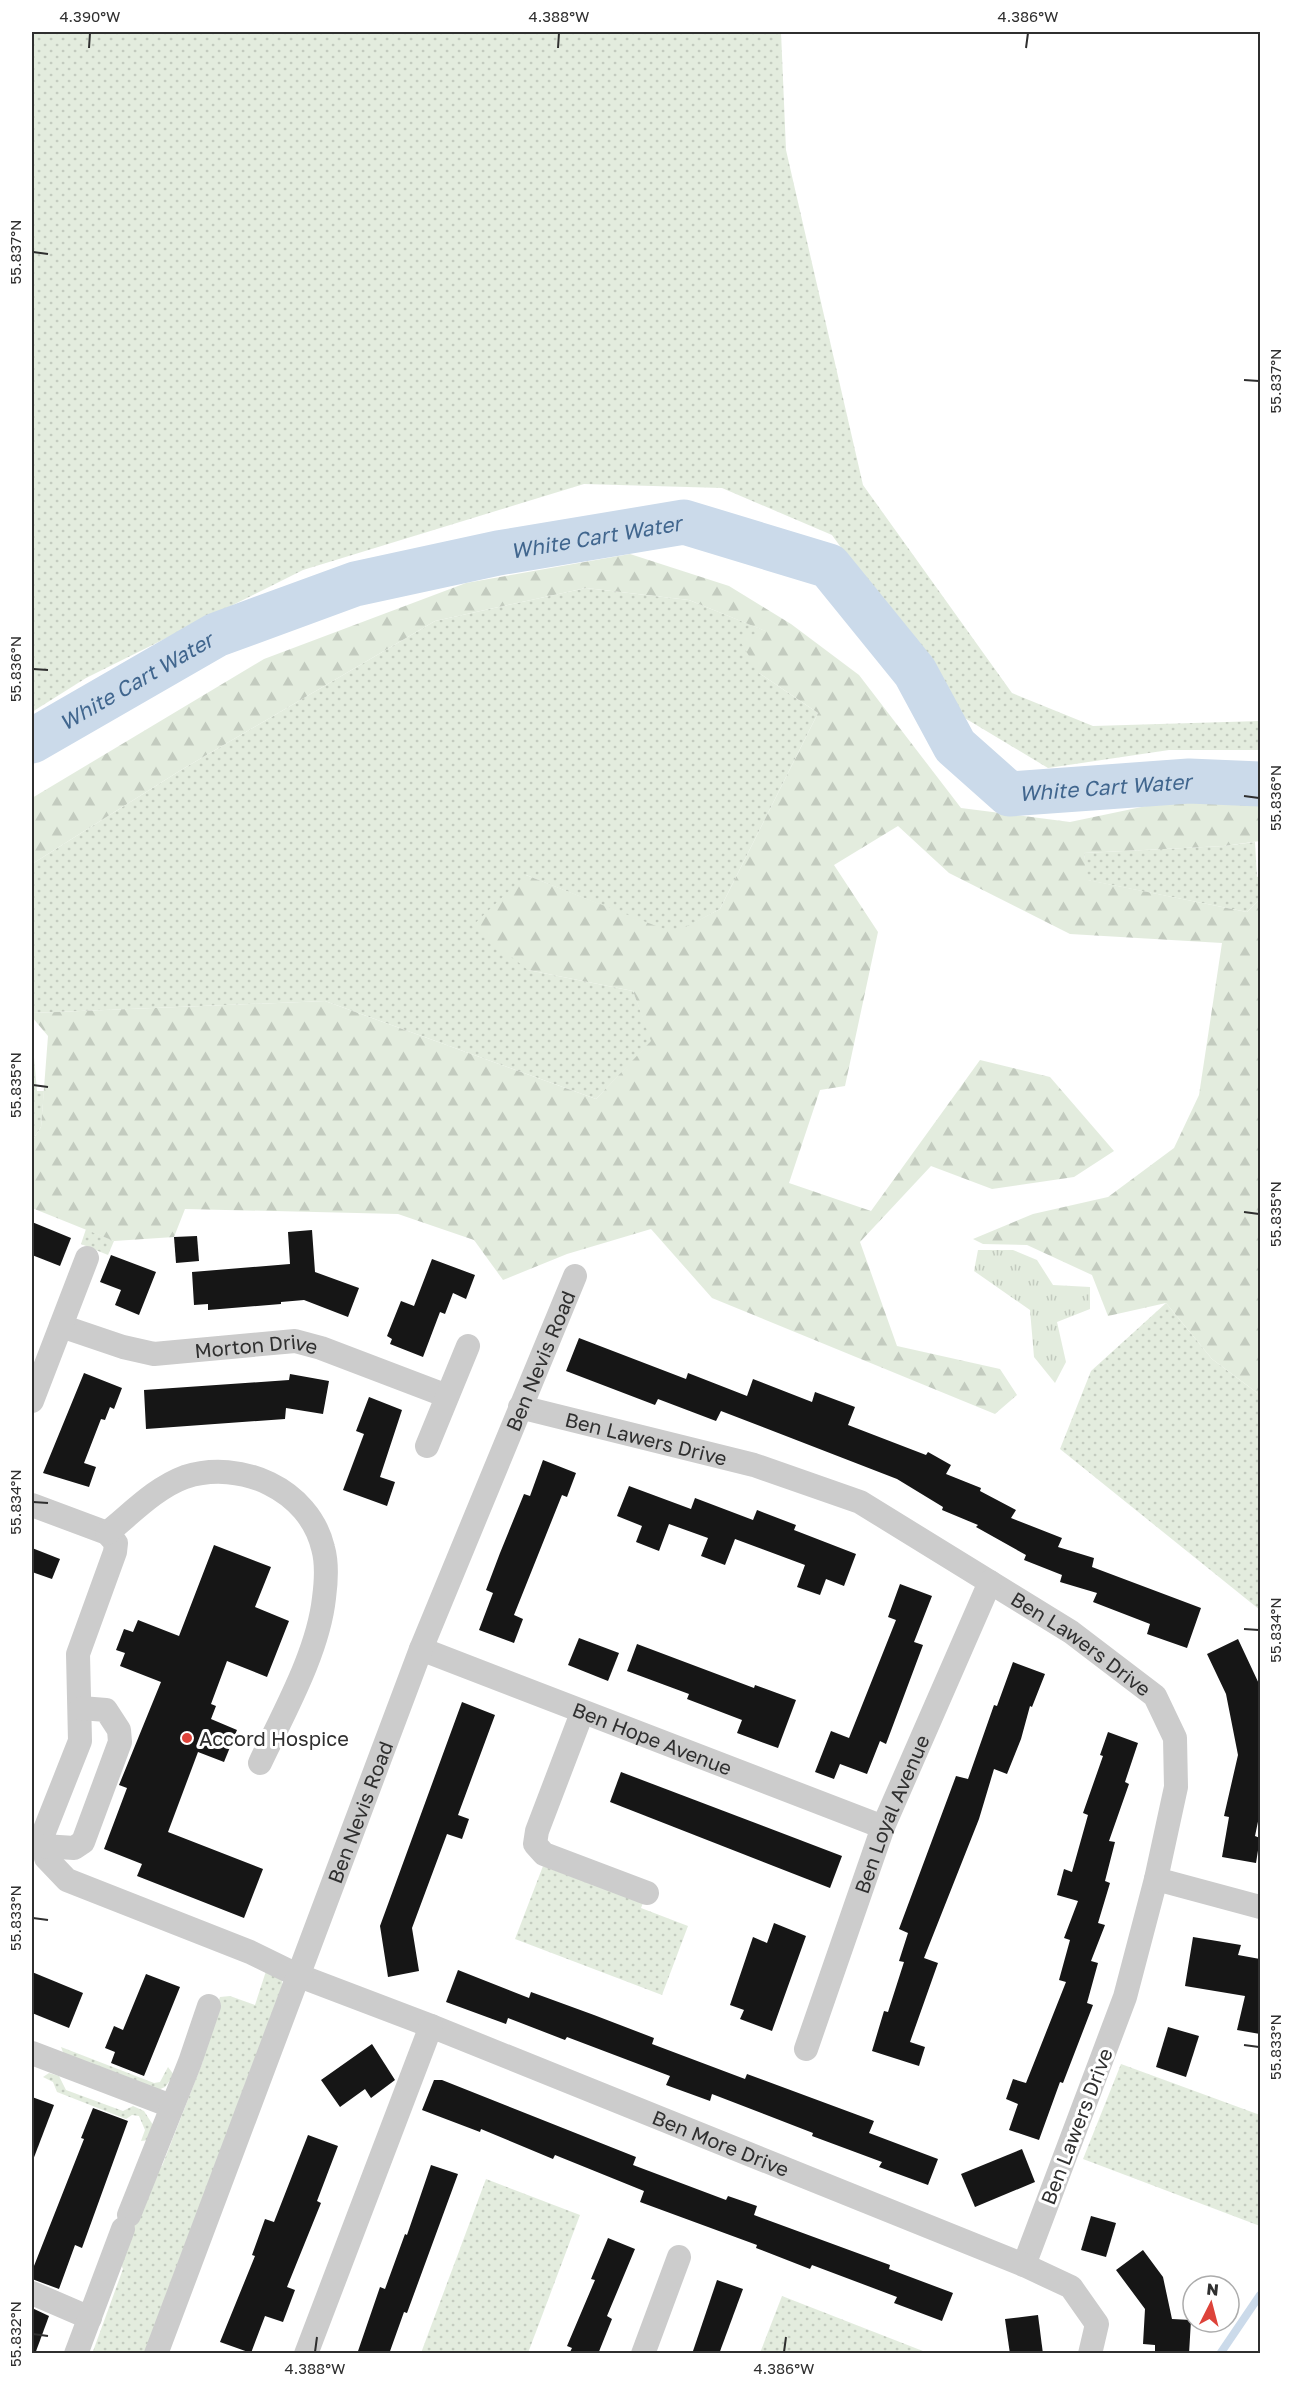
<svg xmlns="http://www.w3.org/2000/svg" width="1292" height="2385" viewBox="0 0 1292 2385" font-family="'Golos Text',sans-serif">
  <defs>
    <pattern id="grass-dots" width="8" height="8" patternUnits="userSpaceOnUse" patternTransform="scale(1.5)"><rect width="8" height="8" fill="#e3ecde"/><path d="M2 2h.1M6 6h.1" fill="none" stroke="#c3cbbf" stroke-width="1.8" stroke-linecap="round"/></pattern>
    <pattern id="forest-firs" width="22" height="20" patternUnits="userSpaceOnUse" patternTransform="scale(1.5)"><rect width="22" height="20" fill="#e3ecde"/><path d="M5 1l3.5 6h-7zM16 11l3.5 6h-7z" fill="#c3cbbf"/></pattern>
    <pattern id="park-tufts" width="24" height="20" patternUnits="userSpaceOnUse" patternTransform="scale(1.5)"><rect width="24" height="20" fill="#e3ecde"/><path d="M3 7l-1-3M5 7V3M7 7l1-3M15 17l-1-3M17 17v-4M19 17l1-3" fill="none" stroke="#c3cbbf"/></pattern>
  </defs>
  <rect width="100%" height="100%" fill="#fff"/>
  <g fill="url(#grass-dots)">
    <polygon points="32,32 781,32 786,150 863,485 1012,693 1093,726 1260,721 1260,750 1169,750 1048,768 963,717 832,535 722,488 584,484 303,570 86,678 32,712"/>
    <polygon points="586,588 689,600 766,631 759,673 818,713 720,909 674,934 526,875 528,970 633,991 652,1041 596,1099 325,1001 32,1013 32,864 181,770 435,621"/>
    <polygon points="1255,842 1257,877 1260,876 1260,899 1247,912 1087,880 1084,853 1224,846"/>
    <polygon points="32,1035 37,1091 44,1091 41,1127 32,1141"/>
    <polygon points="86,1229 114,1241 108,1255 81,1244"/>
    <polygon points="1166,1303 1212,1359 1260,1395 1260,1610 1060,1449 1091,1371"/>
    <polygon points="543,1866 643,1903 641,1908 688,1926 662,1995 515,1939"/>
    <polygon points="267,1968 281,1977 283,1985 145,2353 92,2354 123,2269 119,2260 158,2166 162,2166 203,2061 199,2050 220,1997 230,1996 255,2005"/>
    <polygon points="61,2047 154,2083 160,2082 168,2067 174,2075 165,2087 158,2090 64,2055"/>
    <polygon points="1121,2064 1260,2115 1260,2226 1083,2159"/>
    <polygon points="49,2073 59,2076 66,2090 123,2111 133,2106 144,2111 153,2125 149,2140 141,2141 145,2130 139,2116 132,2115 126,2119 57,2092 53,2082 43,2077"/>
    <polygon points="486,2179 580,2215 528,2353 421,2353"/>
    <polygon points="782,2296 928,2353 760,2353"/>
  </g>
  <polygon fill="url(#forest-firs)" points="630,554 729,586 791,624 859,675 961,808 1070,822 1194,796 1260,799 1260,841 1224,846 1084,853 1088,880 1247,912 1260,899 1260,1395 1212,1359 1166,1303 1108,1316 1092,1275 1027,1245 983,1244 973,1239 1033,1214 1108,1197 1174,1148 1199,1095 1222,943 1070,934 949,873 898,826 834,865 878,932 845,1086 820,1090 789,1183 871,1211 980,1060 1050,1077 1114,1151 1074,1177 992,1189 931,1166 860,1242 897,1346 1000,1369 1017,1395 995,1414 712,1298 651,1229 567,1254 503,1280 474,1240 398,1214 185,1209 174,1237 114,1241 32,1208 32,1141 41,1127 48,1036 32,1017 32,1013 325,1001 596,1099 651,1041 633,991 528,970 472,926 526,875 674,933 720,909 818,713 759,673 739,639 765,631 689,600 586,588 435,621 181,770 32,864 32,798 264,659 466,583"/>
  <polygon fill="url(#park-tufts)" points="978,1250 1013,1250 1037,1260 1053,1285 1090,1287 1090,1309 1057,1322 1066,1362 1055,1383 1034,1357 1030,1310 974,1271"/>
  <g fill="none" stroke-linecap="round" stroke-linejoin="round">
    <polyline stroke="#cbdaea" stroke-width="8" points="1220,2354 1260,2295"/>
    <path stroke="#cbdaea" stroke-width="45" id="s1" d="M 32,741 L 216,635 L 355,584 L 498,553 L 684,522 L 829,566 L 915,672 L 955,746 L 1009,794 L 1189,781 L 1260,784"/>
  </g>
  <g fill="#161616">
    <polygon points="32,1222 71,1238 60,1266 32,1255"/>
    <polygon points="312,1230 315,1272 359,1288 348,1317 304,1300 281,1302 281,1304 208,1310 208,1304 194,1305 192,1272 290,1264 288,1232"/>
    <polygon points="197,1236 199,1261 176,1263 174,1237"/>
    <polygon points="111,1255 156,1272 139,1315 115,1305 121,1290 100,1282"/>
    <polygon points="432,1259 475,1275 466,1299 453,1293 445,1314 440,1312 423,1357 390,1344 392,1339 387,1336 401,1301 414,1306"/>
    <polygon points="579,1338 686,1379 688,1373 747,1396 753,1379 812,1402 815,1392 855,1407 848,1425 926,1455 928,1452 951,1465 946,1474 981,1488 980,1491 1016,1510 1011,1518 1062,1538 1058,1547 1094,1558 1092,1567 1201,1608 1187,1648 1147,1634 1150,1624 1093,1602 1097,1593 1060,1582 1062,1575 1024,1560 1026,1555 976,1527 978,1525 942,1510 943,1507 897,1479 721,1411 716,1421 658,1399 655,1405 566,1371"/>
    <polygon points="84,1373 122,1388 114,1409 110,1407 105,1420 101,1419 84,1463 96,1467 89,1487 43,1473"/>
    <polygon points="290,1374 329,1381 323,1414 286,1408 285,1419 146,1429 144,1390 289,1380"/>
    <polygon points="369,1397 402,1410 380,1477 395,1482 387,1506 343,1490 364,1434 356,1431"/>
    <polygon points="543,1460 576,1473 567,1497 562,1495 514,1615 523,1619 514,1643 479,1630 493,1593 486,1590 500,1553 524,1494 530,1496"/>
    <polygon points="629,1486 691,1509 695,1498 753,1520 757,1510 796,1525 794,1530 856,1554 844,1586 826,1579 820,1595 797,1587 805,1565 735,1539 725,1565 701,1556 708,1538 669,1524 659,1551 636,1542 642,1526 617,1516"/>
    <polygon points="214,1545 271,1567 255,1607 289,1621 267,1677 227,1661 211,1704 216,1706 211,1719 237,1730 224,1762 198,1752 168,1832 263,1869 244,1918 137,1876 142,1864 104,1849 127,1788 119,1785 161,1682 120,1666 125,1653 116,1650 124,1629 133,1632 138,1620 179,1636"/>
    <polygon points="32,1548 60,1559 52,1579 32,1572"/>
    <polygon points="900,1584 932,1596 914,1642 923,1645 886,1744 880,1741 867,1774 840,1764 834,1779 815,1772 831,1731 849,1738 896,1620 888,1617"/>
    <polygon points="579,1638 619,1653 608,1681 568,1665"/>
    <polygon points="1238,1639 1260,1686 1260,1812 1255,1836 1260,1838 1256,1863 1222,1857 1229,1817 1224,1816 1238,1755 1226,1694 1207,1654"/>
    <polygon points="637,1644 754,1688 755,1685 796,1700 778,1748 737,1733 742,1720 687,1699 689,1694 627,1671"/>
    <polygon points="1013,1662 1045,1674 1032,1707 1030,1706 1021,1739 1007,1774 994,1769 979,1819 924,1958 938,1963 910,2042 925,2047 919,2066 872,2051 884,2011 888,2012 904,1962 899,1961 908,1933 899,1929 956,1776 968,1779 994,1705 997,1706"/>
    <polygon points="462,1702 495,1715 458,1815 469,1819 462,1839 447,1834 412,1928 419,1971 388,1977 380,1926"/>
    <polygon points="1108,1732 1138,1743 1125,1782 1129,1784 1109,1841 1115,1842 1105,1881 1110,1883 1098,1923 1105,1925 1091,1961 1098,1963 1087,2003 1093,2005 1063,2083 1060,2082 1039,2140 1009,2130 1018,2104 1006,2099 1013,2079 1026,2083 1066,1982 1059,1980 1070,1940 1064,1938 1078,1901 1057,1895 1064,1869 1072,1872 1088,1815 1083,1813 1103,1756 1100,1755"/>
    <polygon points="621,1772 842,1856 830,1888 610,1802"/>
    <polygon points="774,1923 806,1936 772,2031 740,2019 744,2010 730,2005 753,1937 767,1943"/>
    <polygon points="1193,1937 1241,1945 1238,1955 1260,1959 1260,2034 1237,2030 1245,1996 1185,1986"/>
    <polygon points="458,1970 529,1998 531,1992 594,2015 654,2038 652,2044 745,2079 747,2074 874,2121 869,2133 938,2159 928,2185 879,2167 882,2162 812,2136 813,2133 712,2094 710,2101 666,2085 670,2076 567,2037 565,2040 508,2018 506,2024 446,2002"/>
    <polygon points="32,1972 83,1993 69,2028 32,2013"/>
    <polygon points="146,1974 180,1987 144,2076 111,2063 115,2052 105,2048 114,2026 123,2030"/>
    <polygon points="1168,2027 1199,2036 1186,2077 1156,2067"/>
    <polygon points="372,2044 395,2080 371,2098 365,2089 340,2107 321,2080"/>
    <polygon points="434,2080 442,2080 636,2157 633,2165 726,2200 728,2196 757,2206 754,2215 890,2265 889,2269 953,2293 942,2321 894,2303 897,2297 812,2265 810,2269 756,2248 757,2245 640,2202 644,2191 555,2155 553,2159 481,2129 480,2132 422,2110"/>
    <polygon points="32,2097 54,2105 33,2160 32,2160"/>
    <polygon points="93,2108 128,2121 82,2248 75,2245 59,2289 32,2279 32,2271 84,2139 81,2138"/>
    <polygon points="308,2135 338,2146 317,2201 321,2203 287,2287 295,2290 283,2322 265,2316 251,2353 220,2342 255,2256 252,2255 265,2219 274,2222"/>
    <polygon points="1022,2149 1035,2182 975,2207 961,2174"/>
    <polygon points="431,2165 458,2174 407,2313 404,2312 389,2354 357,2354 380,2287 385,2289 405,2234 407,2235"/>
    <polygon points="1091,2216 1116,2223 1106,2257 1081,2250"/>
    <polygon points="608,2238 635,2249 607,2316 612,2319 598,2354 569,2354 572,2348 567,2346 595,2280 591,2279"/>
    <polygon points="1143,2250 1163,2277 1172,2319 1191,2320 1189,2354 1155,2354 1155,2345 1143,2344 1145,2309 1116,2270"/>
    <polygon points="717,2280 743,2289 719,2354 692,2354"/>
    <polygon points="32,2308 49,2316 35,2354 32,2354"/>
    <polygon points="1038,2315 1043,2354 1010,2354 1005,2319"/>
  </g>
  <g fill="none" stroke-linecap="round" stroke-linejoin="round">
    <g stroke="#ccc" stroke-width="24">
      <path id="s2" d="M 61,1326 L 123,1347 L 154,1354 L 295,1341 L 321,1348 L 447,1396"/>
      <polyline points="32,1401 87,1258"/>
      <path id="s3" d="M 520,1407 L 754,1465 L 860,1502 L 1071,1632 L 1155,1696 L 1175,1738 L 1176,1787 L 1156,1879 L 1125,1997 L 1024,2265"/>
      <polyline points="427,1446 468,1346"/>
      <path id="s4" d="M 32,1505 L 107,1533 L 116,1543 L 115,1552 L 78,1654 L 80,1741 L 42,1837 L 46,1858 L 67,1880 L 250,1952 L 297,1975 L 431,2026 L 1024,2265 L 1071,2287 L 1097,2324 L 1090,2354"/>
      <path d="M 107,1533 C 131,1514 155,1488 185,1477 C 240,1459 309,1489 323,1548 C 327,1562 326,1583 324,1598 C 318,1653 283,1714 260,1763"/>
      <path id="s5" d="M 421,1649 L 883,1827"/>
      <polyline points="582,1713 537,1831 535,1844 544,1854 647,1893"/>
      <polyline points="44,1846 74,1848 83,1842 120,1742 119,1730 106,1710 81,1708"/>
      <polyline points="1156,1879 1260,1907"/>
      <path id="s6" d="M 806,2049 L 883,1827 L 990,1582"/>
      <polyline points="32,2053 171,2106"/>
      <polyline points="129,2215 190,2062 209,2006"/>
      <polyline points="32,2293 90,2318"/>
      <polyline points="76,2354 123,2229"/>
      <path id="s7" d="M 156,2354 L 421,1649 L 575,1276"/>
      <polyline points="306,2354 431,2026"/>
      <polyline points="643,2354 679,2257"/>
    </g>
  </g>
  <path fill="none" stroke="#2f2f2f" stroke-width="2" d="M 89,48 L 90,33M 558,48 L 559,33M 1026,48 L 1028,33M 33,252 L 48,254M 1244,380 L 1259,381M 33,669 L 48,670M 1244,796 L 1259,798M 33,1085 L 48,1087M 1244,1212 L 1259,1214M 33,1502 L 48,1503M 1244,1629 L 1259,1630M 33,1918 L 48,1920M 1244,2045 L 1259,2047M 33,2334 L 48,2336M 315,2352 L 317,2337M 784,2352 L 786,2337"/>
  <circle fill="#dd433a" stroke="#fff" stroke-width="2" cx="187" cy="1738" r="6"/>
  <g text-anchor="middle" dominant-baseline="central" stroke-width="6" stroke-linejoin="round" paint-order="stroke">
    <g font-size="20" fill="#2f2f2f" stroke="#fff">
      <text stroke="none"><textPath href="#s2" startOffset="200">Morton Drive</textPath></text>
      <text stroke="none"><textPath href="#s7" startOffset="1065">Ben Nevis Road</textPath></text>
      <text stroke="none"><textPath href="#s3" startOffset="130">Ben Lawers Drive</textPath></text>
      <text stroke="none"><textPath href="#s3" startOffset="616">Ben Lawers Drive</textPath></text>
      <text stroke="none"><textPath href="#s5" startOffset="248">Ben Hope Avenue</textPath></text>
      <text stroke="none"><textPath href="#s7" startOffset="579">Ben Nevis Road</textPath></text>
      <text stroke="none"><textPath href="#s6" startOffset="250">Ben Loyal Avenue</textPath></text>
      <text transform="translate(1076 2126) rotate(-69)">Ben Lawers Drive</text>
      <text stroke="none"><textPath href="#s4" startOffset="1158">Ben More Drive</textPath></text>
    </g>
    <g font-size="20" fill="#2f2f2f" stroke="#fff" text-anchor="start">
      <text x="199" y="1738">Accord Hospice</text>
    </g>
    <g font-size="21" font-style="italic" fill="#41668e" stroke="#fff">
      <text stroke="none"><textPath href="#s1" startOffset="606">White Cart Water</textPath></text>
      <text stroke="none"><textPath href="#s1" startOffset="120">White Cart Water</textPath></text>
      <text stroke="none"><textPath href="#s1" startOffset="1236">White Cart Water</textPath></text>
    </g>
  </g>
  <rect width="1292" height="2385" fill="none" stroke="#ffffff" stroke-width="66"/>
  <g transform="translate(1211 2304) rotate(6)"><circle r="28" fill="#ffffff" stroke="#acacac" stroke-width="1.5"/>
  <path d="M0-4.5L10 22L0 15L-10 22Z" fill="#dd433a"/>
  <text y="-9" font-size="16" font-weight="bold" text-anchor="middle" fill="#2f2f2f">N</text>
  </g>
  <rect x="33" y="33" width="1226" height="2319" fill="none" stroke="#2f2f2f" stroke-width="2"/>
  <g font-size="15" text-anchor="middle" fill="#2f2f2f">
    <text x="90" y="22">4.390°W</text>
    <text x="559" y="22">4.388°W</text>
    <text x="1028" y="22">4.386°W</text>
    <text transform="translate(16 252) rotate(-90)" y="5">55.837°N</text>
    <text transform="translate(1276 381) rotate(-90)" y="5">55.837°N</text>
    <text transform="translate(16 669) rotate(-90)" y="5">55.836°N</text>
    <text transform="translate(1276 798) rotate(-90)" y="5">55.836°N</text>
    <text transform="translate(16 1085) rotate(-90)" y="5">55.835°N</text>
    <text transform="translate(1276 1214) rotate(-90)" y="5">55.835°N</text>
    <text transform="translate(16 1502) rotate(-90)" y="5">55.834°N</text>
    <text transform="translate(1276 1630) rotate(-90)" y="5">55.834°N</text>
    <text transform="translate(16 1918) rotate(-90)" y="5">55.833°N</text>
    <text transform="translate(1276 2047) rotate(-90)" y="5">55.833°N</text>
    <text transform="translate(16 2334) rotate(-90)" y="5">55.832°N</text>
    <text x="315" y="2374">4.388°W</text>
    <text x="784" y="2374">4.386°W</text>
  </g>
</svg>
